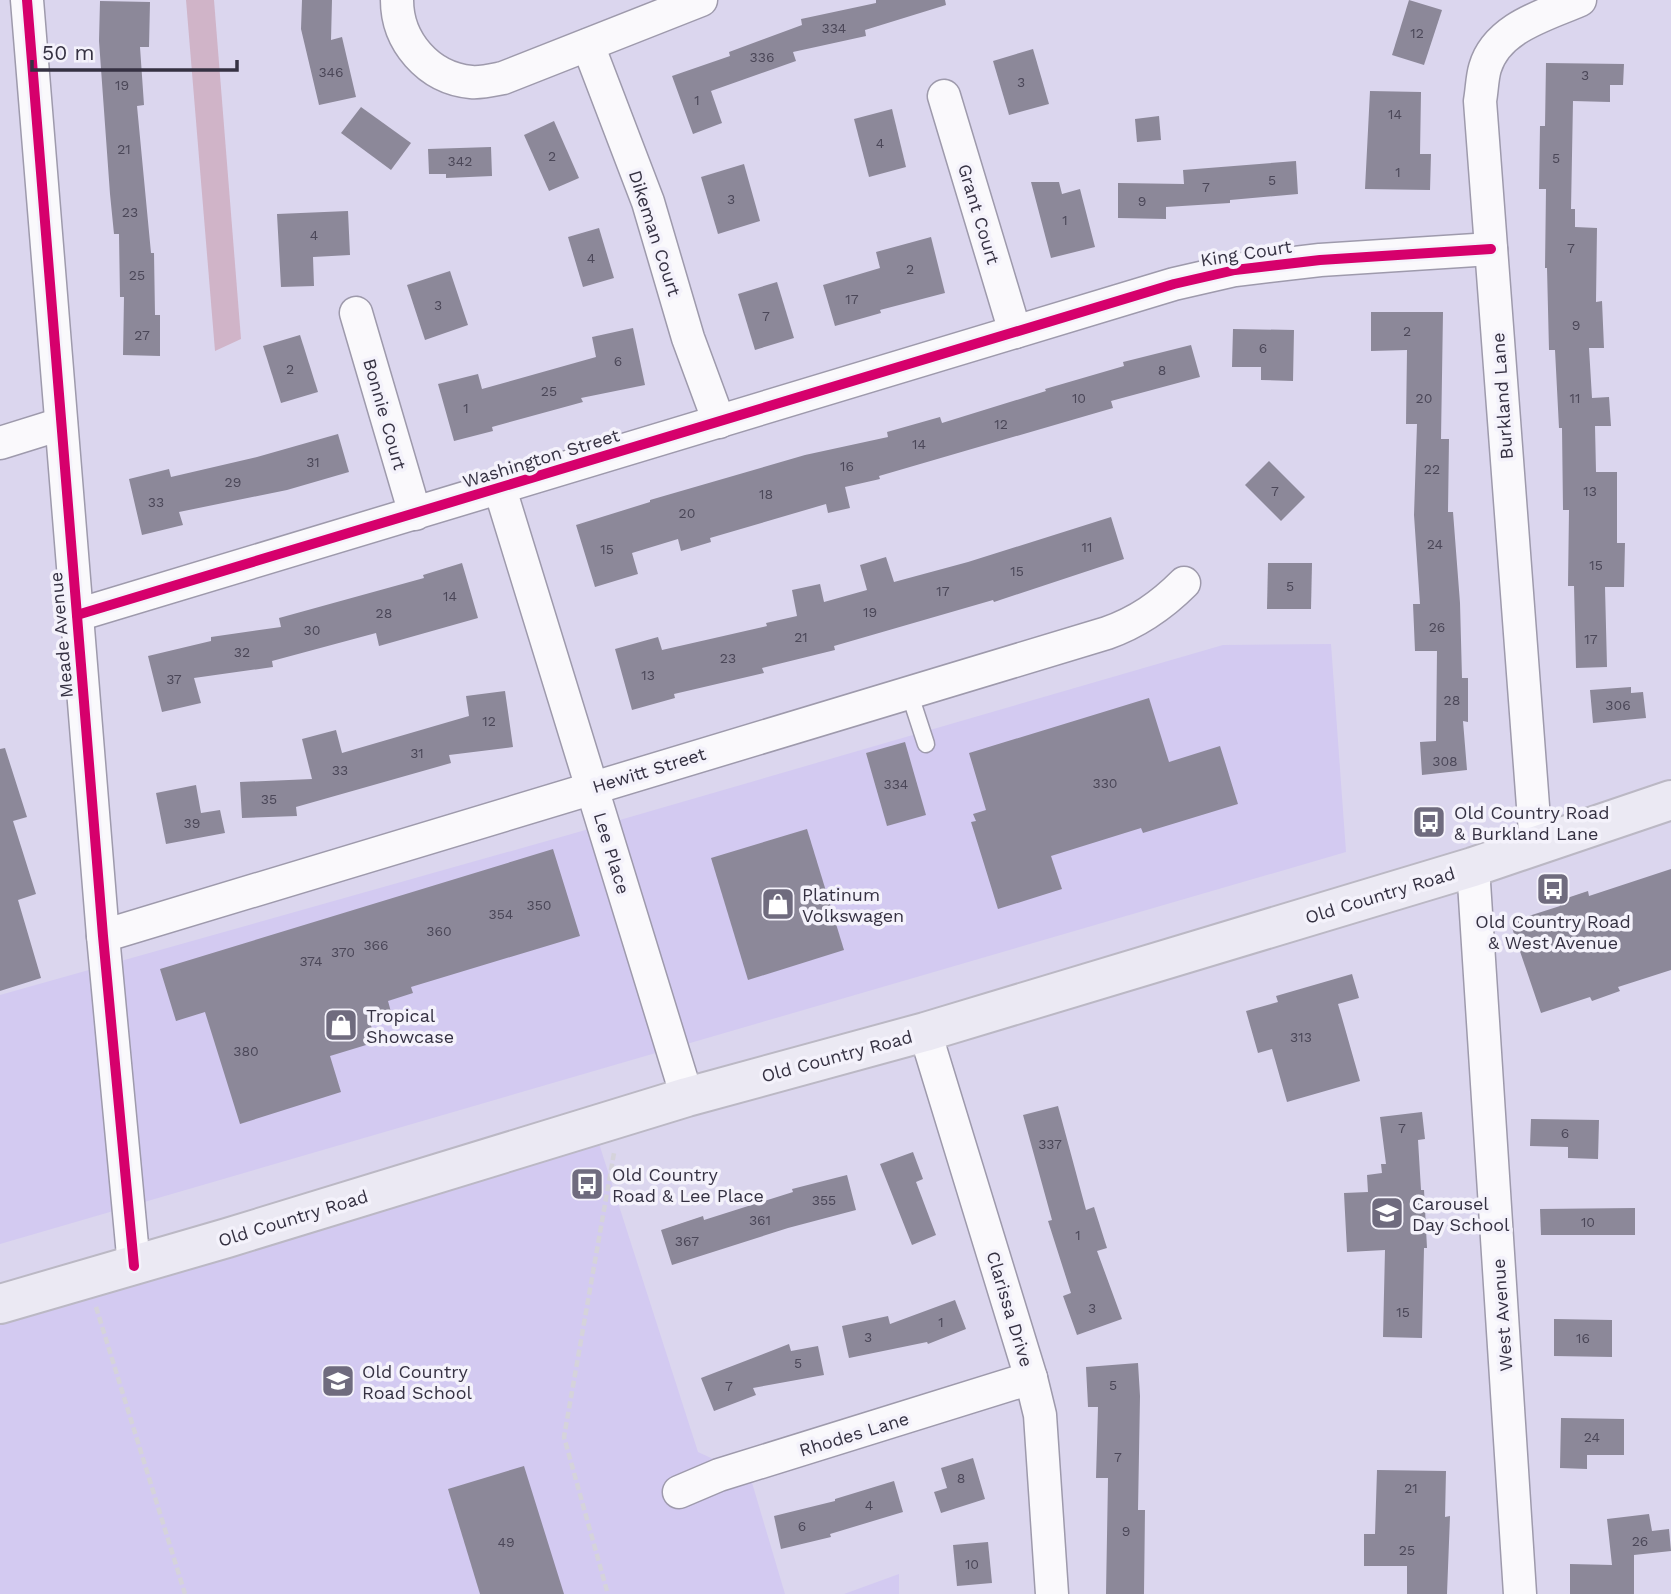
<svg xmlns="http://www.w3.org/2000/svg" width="1671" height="1594" viewBox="0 0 1671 1594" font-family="'Work Sans',sans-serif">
  <rect width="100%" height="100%" fill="#dbd6ee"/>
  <g fill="#d3caf1">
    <polygon points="1331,644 1346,852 0,1244 0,995 568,835 1223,645"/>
    <polygon points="594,1128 698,1452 750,1476 785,1594 0,1594 0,1309"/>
    <polygon points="899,1574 899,1594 844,1594"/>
  </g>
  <polygon fill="#d0b4c8" points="186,0 214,0 241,339 215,351"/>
  <g fill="#8c8899">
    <polygon points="302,0 332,0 331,40 342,37 356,97 319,105 301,29"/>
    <polygon points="876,0 945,0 946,5 865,30 866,36 793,52 796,61 711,91 722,123 693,134 672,76 730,56 729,52 802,25 801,19 876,3"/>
    <polygon points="1409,0 1442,10 1424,65 1392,55"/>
    <polygon points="100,1 150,2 149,47 140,47 144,105 137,106 151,253 154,253 155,315 160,315 160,356 123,355 124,297 120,297 119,234 114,234 110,194 99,41"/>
    <polygon points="1033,49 1049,104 1009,115 993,61"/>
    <polygon points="1546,63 1624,64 1623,85 1610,85 1610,102 1573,101 1571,209 1575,209 1575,227 1597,228 1596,302 1602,301 1604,348 1589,348 1592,398 1609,397 1611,426 1595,426 1596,472 1617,472 1617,543 1625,543 1624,587 1605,587 1607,667 1576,668 1574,586 1568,586 1569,510 1563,510 1562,428 1559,428 1555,350 1549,350 1547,268 1545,268 1546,189 1539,189 1540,126 1545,126"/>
    <polygon points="1370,91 1421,92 1420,154 1431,154 1430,190 1365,189"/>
    <polygon points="361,107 411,143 391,170 341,133"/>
    <polygon points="892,109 906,167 869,177 854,119"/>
    <polygon points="1159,116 1161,140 1137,142 1135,119"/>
    <polygon points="554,121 579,178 549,191 524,135"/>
    <polygon points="491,147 492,176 446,178 446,174 429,174 428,149"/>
    <polygon points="1296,161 1298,194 1230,200 1230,203 1166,207 1166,219 1118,218 1118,183 1184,184 1183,170"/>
    <polygon points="744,164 760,221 718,234 701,177"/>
    <polygon points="1031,182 1059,182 1062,194 1080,189 1095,247 1051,258"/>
    <polygon points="348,211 350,255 313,257 314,286 281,287 277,214"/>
    <polygon points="599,228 614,278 583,287 568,237"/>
    <polygon points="931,237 945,293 880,310 881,313 835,326 823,285 880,268 876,252"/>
    <polygon points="450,271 468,325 425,340 407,285"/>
    <polygon points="777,282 794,338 755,350 738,294"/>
    <polygon points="1371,312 1443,312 1441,439 1449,439 1448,512 1453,512 1460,603 1462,678 1468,678 1468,722 1463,721 1467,770 1422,775 1420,742 1436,741 1437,651 1415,651 1413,604 1420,604 1414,515 1417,424 1406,424 1407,350 1371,351"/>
    <polygon points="633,328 645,385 581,398 583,402 492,427 493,431 454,441 438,384 478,374 482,389 596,357 592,337"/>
    <polygon points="1233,329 1294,330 1293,381 1261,380 1261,367 1232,367"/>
    <polygon points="300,335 318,392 281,403 263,346"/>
    <polygon points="1191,345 1200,377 1111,401 1113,408 879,476 880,479 845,487 850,508 828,513 826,504 710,538 711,542 681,551 678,539 632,553 638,574 595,587 576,525 650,502 650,500 805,455 888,437 887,432 940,417 942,423 1046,391 1045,389 1124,366 1123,362"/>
    <polygon points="338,434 349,472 287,490 179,512 183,525 142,535 129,479 169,469 171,477 257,457"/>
    <polygon points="1269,461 1305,497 1281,521 1245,485"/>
    <polygon points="1111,517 1124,559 994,602 993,600 834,646 835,650 762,668 764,673 674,694 675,698 632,710 615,649 658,637 662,650 767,626 766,623 797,616 792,590 820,584 824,602 867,590 860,565 886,557 894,582 968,562"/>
    <polygon points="462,563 478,618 379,646 376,633 272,661 273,667 194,678 201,703 162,712 148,656 211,641 211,637 281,627 279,618 424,578 423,575"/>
    <polygon points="1268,563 1312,563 1311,609 1267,609"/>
    <polygon points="1631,687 1631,693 1643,692 1646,718 1593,723 1590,690"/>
    <polygon points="505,691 513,747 449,755 451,763 296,807 297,816 242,818 240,782 312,779 302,739 336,730 342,753 469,716 466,696"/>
    <polygon points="1149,698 1169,762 1220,746 1238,804 1143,833 1141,828 1051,856 1062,889 998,909 971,822 976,821 973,814 986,810 969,753"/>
    <polygon points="905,742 926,815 887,826 866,753"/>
    <polygon points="5,748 27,817 13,821 36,894 18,900 41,978 0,991 0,749"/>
    <polygon points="196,785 201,813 220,810 225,833 166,844 156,793"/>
    <polygon points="807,829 844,950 748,980 711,858"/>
    <polygon points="553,849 580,936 411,987 413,993 388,1001 391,1012 369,1019 376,1042 330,1056 341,1092 240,1124 205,1012 176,1021 160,969"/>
    <polygon points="1671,869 1671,970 1618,987 1620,991 1592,1001 1590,997 1541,1013 1510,922 1560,906 1558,901 1588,891 1589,896"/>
    <polygon points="1352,974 1359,998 1338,1004 1360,1081 1287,1102 1272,1049 1258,1053 1246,1011 1278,1002 1276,996"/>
    <polygon points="1058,1106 1086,1210 1094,1207 1107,1248 1097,1251 1122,1319 1077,1335 1063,1296 1071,1293 1048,1221 1052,1220 1023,1115"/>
    <polygon points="1422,1112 1425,1139 1418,1140 1421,1190 1424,1190 1427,1248 1424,1248 1422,1338 1383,1337 1385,1250 1347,1252 1344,1193 1368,1192 1367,1175 1382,1173 1381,1164 1386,1164 1380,1117"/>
    <polygon points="1531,1119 1599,1120 1598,1159 1568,1158 1568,1147 1530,1146"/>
    <polygon points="913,1152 923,1179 916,1182 936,1235 912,1245 880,1164"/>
    <polygon points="847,1175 856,1210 788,1228 672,1265 661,1230 703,1216 704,1220 793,1192 792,1189"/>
    <polygon points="1635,1208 1635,1235 1541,1235 1540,1209"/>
    <polygon points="955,1300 966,1329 928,1344 927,1342 849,1358 842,1326 888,1316 890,1324"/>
    <polygon points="1554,1319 1612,1320 1612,1357 1554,1356"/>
    <polygon points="789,1344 791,1351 818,1346 824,1375 753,1388 756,1395 714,1411 701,1378"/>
    <polygon points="1138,1363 1140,1396 1138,1510 1145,1510 1144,1594 1106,1594 1108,1478 1096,1478 1098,1407 1088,1407 1086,1367"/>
    <polygon points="1561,1418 1624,1419 1624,1455 1587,1455 1587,1469 1560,1468"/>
    <polygon points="973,1458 985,1499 941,1513 934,1492 947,1488 941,1468"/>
    <polygon points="524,1466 564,1594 480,1594 448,1489"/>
    <polygon points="1377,1470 1446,1471 1445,1517 1450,1516 1447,1594 1407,1594 1407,1566 1364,1566 1364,1534 1375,1534"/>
    <polygon points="894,1481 903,1512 830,1534 831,1537 781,1549 774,1516 835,1501 835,1499"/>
    <polygon points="1649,1514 1652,1531 1669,1529 1671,1551 1634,1555 1634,1594 1570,1594 1570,1564 1612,1565 1607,1519"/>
    <polygon points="988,1542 992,1583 957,1586 953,1545"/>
  </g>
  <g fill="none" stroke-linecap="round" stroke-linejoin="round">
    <defs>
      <polyline id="service" points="909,692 926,744"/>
      <g id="minor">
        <polyline points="27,0 103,936 134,1266"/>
        <path d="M 397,0 C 397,41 428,78 471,82 C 481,83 493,80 503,78 L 701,0"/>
        <polyline points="588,45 648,202 688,338 719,422"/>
        <polyline points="944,96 1015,332"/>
        <polyline points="356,313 415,514"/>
        <polyline points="0,443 61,424"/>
        <polyline points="500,489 687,1097"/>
        <polyline points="77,615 1174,284 1235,270 1320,260 1491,249"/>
        <path d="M 1536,846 L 1480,101 C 1482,90 1482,78 1485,68 C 1497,27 1546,15 1580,0"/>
        <polyline points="1473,867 1520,1594"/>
        <path d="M 103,936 L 1107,633 C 1138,622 1161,606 1184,583"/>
        <polyline points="925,1032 1031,1378 1040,1415 1052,1594"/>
        <polyline points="679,1492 719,1475 1031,1378"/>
      </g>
      <polyline id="primary" points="0,1304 227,1238 687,1097 925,1032 1473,867 1671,800"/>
    </defs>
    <use href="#service" stroke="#9e9aac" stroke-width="19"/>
    <use href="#minor" stroke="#9e9aac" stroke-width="35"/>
    <use href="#primary" stroke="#bbb8c4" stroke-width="42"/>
    <g stroke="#d5d3db" stroke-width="4.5" stroke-dasharray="7 3.5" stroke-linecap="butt">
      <polyline points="96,1307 185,1594"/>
      <polyline points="607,1591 564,1437 614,1153"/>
    </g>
    <use href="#service" stroke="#faf9fc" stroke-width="16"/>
    <use href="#minor" stroke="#faf9fc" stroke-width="32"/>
    <use href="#primary" stroke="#ebe9f3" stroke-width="38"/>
    <defs>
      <g id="cycleway">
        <polyline points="27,0 103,936 134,1266"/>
        <polyline points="77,615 1174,284 1235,270 1320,260 1491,249"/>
      </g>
    </defs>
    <use href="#cycleway" stroke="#f4f2fb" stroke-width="15"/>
    <use href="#cycleway" stroke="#d6006c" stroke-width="10"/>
  </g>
  <defs>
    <symbol id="bus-square" viewBox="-11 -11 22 22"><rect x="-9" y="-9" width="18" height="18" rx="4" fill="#6f6b7e" stroke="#f4f2fb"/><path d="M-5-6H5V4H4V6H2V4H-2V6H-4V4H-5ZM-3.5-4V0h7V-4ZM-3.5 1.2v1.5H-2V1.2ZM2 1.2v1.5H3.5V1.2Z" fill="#fff"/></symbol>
    <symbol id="shop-square" viewBox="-11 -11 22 22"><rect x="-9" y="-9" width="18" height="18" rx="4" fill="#6f6b7e" stroke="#f4f2fb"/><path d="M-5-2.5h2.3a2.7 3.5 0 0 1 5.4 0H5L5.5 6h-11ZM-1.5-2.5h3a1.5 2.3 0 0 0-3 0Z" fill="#fff"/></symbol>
    <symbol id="school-square" viewBox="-11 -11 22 22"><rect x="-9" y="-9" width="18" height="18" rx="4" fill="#6f6b7e" stroke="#f4f2fb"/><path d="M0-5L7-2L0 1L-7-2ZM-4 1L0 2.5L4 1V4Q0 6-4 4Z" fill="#fff"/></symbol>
  </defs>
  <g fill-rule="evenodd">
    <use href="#bus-square" x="1410" y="803" width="38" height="38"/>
    <use href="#bus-square" x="1534" y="870" width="38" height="38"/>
    <use href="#shop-square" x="759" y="885" width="38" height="38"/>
    <use href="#shop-square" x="322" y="1006" width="38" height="38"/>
    <use href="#bus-square" x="568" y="1165" width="38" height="38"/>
    <use href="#school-square" x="1368" y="1194" width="38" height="38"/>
    <use href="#school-square" x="319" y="1362" width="38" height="38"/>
  </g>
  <g text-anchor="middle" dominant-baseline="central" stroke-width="7" stroke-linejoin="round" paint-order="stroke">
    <g font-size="14" fill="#4b4758">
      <text x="834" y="28">334</text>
      <text x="1417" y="33">12</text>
      <text x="762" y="57">336</text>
      <text x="331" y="72">346</text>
      <text x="1585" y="75">3</text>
      <text x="1021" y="82">3</text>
      <text x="122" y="85">19</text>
      <text x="697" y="100">1</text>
      <text x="1395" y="114">14</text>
      <text x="880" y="143">4</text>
      <text x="124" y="149">21</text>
      <text x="552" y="156">2</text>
      <text x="1556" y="158">5</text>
      <text x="460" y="161">342</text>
      <text x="1398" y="172">1</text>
      <text x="1272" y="180">5</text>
      <text x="1206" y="187">7</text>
      <text x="731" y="199">3</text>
      <text x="1142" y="201">9</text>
      <text x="130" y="212">23</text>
      <text x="1065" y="220">1</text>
      <text x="314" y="235">4</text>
      <text x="1571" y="248">7</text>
      <text x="591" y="258">4</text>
      <text x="910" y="269">2</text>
      <text x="137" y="275">25</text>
      <text x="852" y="299">17</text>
      <text x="438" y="305">3</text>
      <text x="766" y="316">7</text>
      <text x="1576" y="325">9</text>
      <text x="1407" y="331">2</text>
      <text x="142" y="335">27</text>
      <text x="1263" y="348">6</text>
      <text x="618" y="361">6</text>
      <text x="290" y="369">2</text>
      <text x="1162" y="370">8</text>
      <text x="549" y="391">25</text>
      <text x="1079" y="398">10</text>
      <text x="1424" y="398">20</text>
      <text x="1575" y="398">11</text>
      <text x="466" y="408">1</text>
      <text x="1001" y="424">12</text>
      <text x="919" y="444">14</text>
      <text x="313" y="462">31</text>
      <text x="847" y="466">16</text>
      <text x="1432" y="469">22</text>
      <text x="233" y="482">29</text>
      <text x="1275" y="491">7</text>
      <text x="1590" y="491">13</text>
      <text x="766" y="494">18</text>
      <text x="156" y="502">33</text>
      <text x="687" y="513">20</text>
      <text x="1435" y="544">24</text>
      <text x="1087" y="547">11</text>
      <text x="607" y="549">15</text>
      <text x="1596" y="565">15</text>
      <text x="1017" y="571">15</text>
      <text x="1290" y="586">5</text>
      <text x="943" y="591">17</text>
      <text x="450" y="596">14</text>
      <text x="870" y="612">19</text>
      <text x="384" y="613">28</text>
      <text x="1437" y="627">26</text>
      <text x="312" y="630">30</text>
      <text x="801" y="637">21</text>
      <text x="1591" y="639">17</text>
      <text x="242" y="652">32</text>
      <text x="728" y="658">23</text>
      <text x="648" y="675">13</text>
      <text x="174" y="679">37</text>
      <text x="1452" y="700">28</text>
      <text x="1618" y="705">306</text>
      <text x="489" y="721">12</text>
      <text x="417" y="753">31</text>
      <text x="1445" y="761">308</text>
      <text x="340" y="770">33</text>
      <text x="1105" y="783">330</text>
      <text x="896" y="784">334</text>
      <text x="269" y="799">35</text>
      <text x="192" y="823">39</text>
      <text x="539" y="905">350</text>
      <text x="501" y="914">354</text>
      <text x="439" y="931">360</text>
      <text x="376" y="945">366</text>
      <text x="343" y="952">370</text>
      <text x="311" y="961">374</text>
      <text x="1301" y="1037">313</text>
      <text x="246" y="1051">380</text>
      <text x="1402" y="1128">7</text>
      <text x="1565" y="1133">6</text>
      <text x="1050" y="1144">337</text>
      <text x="824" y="1200">355</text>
      <text x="760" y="1220">361</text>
      <text x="1588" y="1222">10</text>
      <text x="1078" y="1235">1</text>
      <text x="687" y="1241">367</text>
      <text x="1092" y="1308">3</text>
      <text x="1403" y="1312">15</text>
      <text x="941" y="1322">1</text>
      <text x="868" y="1337">3</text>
      <text x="1583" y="1338">16</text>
      <text x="798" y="1363">5</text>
      <text x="1113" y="1385">5</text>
      <text x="729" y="1386">7</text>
      <text x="1592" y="1437">24</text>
      <text x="1118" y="1457">7</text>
      <text x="961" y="1478">8</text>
      <text x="1411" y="1488">21</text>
      <text x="869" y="1505">4</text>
      <text x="802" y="1526">6</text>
      <text x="1126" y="1531">9</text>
      <text x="1640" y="1541">26</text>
      <text x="506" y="1542">49</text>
      <text x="1407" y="1550">25</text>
      <text x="972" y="1564">10</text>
    </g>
    <g font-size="18" fill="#353142" stroke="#f4f2fb">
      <text transform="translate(979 214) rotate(73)">Grant Court</text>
      <text transform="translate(655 233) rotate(72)">Dikeman Court</text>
      <text transform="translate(1246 253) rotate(-9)">King Court</text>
      <text transform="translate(1502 396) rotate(-94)">Burkland Lane</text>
      <text transform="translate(385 414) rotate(74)">Bonnie Court</text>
      <text transform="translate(541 458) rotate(-17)">Washington Street</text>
      <text transform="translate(61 635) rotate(-95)">Meade Avenue</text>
      <text transform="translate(649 770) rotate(-17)">Hewitt Street</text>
      <text transform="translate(612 853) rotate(73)">Lee Place</text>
      <text transform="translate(1380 895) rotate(-17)">Old Country Road</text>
      <text transform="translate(837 1056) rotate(-15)">Old Country Road</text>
      <text transform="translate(293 1218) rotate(-17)">Old Country Road</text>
      <text transform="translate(1010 1309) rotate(73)">Clarissa Drive</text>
      <text transform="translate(1502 1315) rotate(-94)">West Avenue</text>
      <text transform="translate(854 1434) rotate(-17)">Rhodes Lane</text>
    </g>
    <g font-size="18" fill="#353142" stroke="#f4f2fb" text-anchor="start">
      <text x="1454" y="812">Old Country Road<tspan x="1454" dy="21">&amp; Burkland Lane</tspan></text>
      <text x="802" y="894">Platinum<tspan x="802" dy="21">Volkswagen</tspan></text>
      <text x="1553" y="921" text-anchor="middle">Old Country Road<tspan x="1553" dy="21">&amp; West Avenue</tspan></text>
      <text x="366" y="1015">Tropical<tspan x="366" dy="21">Showcase</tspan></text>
      <text x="612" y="1174">Old Country<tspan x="612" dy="21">Road &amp; Lee Place</tspan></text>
      <text x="1412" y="1203">Carousel<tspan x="1412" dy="21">Day School</tspan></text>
      <text x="362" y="1371">Old Country<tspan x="362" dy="21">Road School</tspan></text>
    </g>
  </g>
  <path d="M32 60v10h205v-10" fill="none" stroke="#353142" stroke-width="3.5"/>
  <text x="42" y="60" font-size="21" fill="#353142" stroke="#f4f2fb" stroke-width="5" paint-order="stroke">50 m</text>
</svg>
